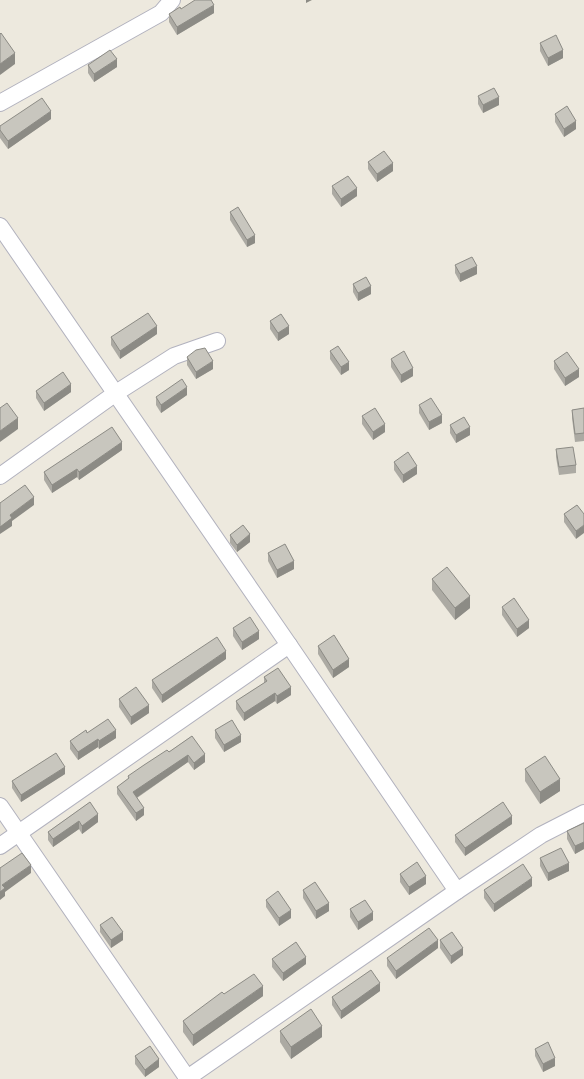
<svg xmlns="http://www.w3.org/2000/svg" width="584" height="1079" viewBox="0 0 584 1079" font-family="Jost,sans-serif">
  <rect width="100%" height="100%" fill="#ede9de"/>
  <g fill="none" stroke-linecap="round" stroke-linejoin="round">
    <defs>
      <g id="minor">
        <polyline points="0,103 161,13 172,0"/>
        <polyline points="0,226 289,645 457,891"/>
        <polyline points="0,476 116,393 174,356 217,341"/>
        <polyline points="0,806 188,1079"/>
        <polyline points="0,846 289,645"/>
        <polyline points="186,1079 457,891 541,835 584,813"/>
      </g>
    </defs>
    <use href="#minor" stroke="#b2b2be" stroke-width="18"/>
    <use href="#minor" stroke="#fff" stroke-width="16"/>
  </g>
  <g fill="#acaaa3">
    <polygon points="181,9 214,13 177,35 169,22 169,14"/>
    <polygon points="540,43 563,58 548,66 540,51"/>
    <polygon points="88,65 117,67 94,82 88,73"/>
    <polygon points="478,96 499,105 483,113 478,104"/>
    <polygon points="555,114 576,129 564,137 555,122"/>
    <polygon points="51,119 8,149 0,138 0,126"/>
    <polygon points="368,162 393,171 377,182 368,169"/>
    <polygon points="332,186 357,196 341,207 332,194"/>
    <polygon points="230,212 255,243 247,247 230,220"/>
    <polygon points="455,265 477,274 460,282 455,273"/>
    <polygon points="353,284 371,294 358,301 353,292"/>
    <polygon points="270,321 289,334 278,341 270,329"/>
    <polygon points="157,334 120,359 111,345 111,337"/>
    <polygon points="330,351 349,370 341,375 330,359"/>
    <polygon points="187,357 213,369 196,379 187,365"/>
    <polygon points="391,359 413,376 401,383 391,367"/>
    <polygon points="554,361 579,377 565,386 554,369"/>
    <polygon points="36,391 71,392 44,411 36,398"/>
    <polygon points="187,395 161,413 156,405 156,397"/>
    <polygon points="419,405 442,423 429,430 419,413"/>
    <polygon points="584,408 584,441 575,442 572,418 572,410"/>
    <polygon points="362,416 385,432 373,440 362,424"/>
    <polygon points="450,425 470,435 456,443 450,433"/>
    <polygon points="556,449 576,465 576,473 559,475 556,457"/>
    <polygon points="122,450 79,480 77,477 52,493 44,480 44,472"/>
    <polygon points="394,462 417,474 403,483 394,470"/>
    <polygon points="577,505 576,539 564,522 564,514"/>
    <polygon points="230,535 250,542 237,552 230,543"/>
    <polygon points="268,553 294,569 277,578 268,561"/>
    <polygon points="432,579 470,608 455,620 432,590"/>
    <polygon points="502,607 529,628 517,637 502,615"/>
    <polygon points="233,628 259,639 242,650 233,636"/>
    <polygon points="318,646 349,667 333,678 318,654"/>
    <polygon points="226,659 162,703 152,688 152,680"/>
    <polygon points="264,677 291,695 277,704 275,701 244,721 236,709 236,701 264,683"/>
    <polygon points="119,699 149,713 131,725 119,707"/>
    <polygon points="215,730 241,742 224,752 215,738"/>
    <polygon points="87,733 116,738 99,749 98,747 78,760 70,749 70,741"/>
    <polygon points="192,736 205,762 194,770 188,762 137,798 144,815 136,821 117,794 117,787 128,779 128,776 169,752"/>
    <polygon points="525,769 560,791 540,804 525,781"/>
    <polygon points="65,774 21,802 12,788 12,781"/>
    <polygon points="90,802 98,822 82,834 79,829 53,847 48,840 48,832"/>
    <polygon points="584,823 584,849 575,854 567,839 567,831"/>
    <polygon points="512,824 465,856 455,842 455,835"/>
    <polygon points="540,858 569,871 548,881 540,866"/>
    <polygon points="400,874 426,884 409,895 400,882"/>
    <polygon points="532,886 494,912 484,898 484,890"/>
    <polygon points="303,890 329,911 316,919 303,898"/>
    <polygon points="266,900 291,918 279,926 266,907"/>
    <polygon points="350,909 373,920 358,930 350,917"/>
    <polygon points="100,925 123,940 111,948 100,932"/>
    <polygon points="440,940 463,955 451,964 440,948"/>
    <polygon points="438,948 396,979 387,966 387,958"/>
    <polygon points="272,959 306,964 283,981 272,967"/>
    <polygon points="380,991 341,1019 332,1005 332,997"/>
    <polygon points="224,994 263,996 193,1046 183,1032 183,1021"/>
    <polygon points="280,1031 322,1037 291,1059 280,1042"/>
    <polygon points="535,1049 555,1066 543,1072 535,1056"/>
    <polygon points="135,1056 159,1067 145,1077 135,1064"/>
  </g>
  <g fill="#8c8b85">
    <polygon points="306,0 312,0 306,3"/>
    <polygon points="214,5 214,13 177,35 177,27"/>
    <polygon points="563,50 563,58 548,66 548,58"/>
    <polygon points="15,53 15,64 0,75 0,64"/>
    <polygon points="117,59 117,67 94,82 94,74"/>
    <polygon points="499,97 499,105 483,113 483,105"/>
    <polygon points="51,111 51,119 8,149 8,141"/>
    <polygon points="576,121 576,129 564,137 564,129"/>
    <polygon points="393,163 393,171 377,182 377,174"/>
    <polygon points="357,188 357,196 341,207 341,199"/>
    <polygon points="255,235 255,243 247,247 247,240"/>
    <polygon points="477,266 477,274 460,282 460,274"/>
    <polygon points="371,286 371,294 358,301 358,293"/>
    <polygon points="157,326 157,334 120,359 120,351"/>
    <polygon points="289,326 289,334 278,341 278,333"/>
    <polygon points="213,361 213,369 196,379 196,372"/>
    <polygon points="349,362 349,370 341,375 341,367"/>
    <polygon points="413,368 413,376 401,383 401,375"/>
    <polygon points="579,369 579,377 565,386 565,378"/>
    <polygon points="71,384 71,392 44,411 44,403"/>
    <polygon points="187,387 187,395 161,413 161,405"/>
    <polygon points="442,415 442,423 429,430 429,422"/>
    <polygon points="18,418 18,429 0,442 0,431"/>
    <polygon points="385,424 385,432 373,440 373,432"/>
    <polygon points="470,427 470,435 456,443 456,435"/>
    <polygon points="122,442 122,450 79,480 79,472"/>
    <polygon points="417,466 417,474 403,483 403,475"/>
    <polygon points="77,469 77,477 52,493 52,485"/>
    <polygon points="34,497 34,505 12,521 12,526 0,534 0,527 10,515"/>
    <polygon points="584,525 584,533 576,539 576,531"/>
    <polygon points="250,534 250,542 237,552 237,545"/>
    <polygon points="294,561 294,569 277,578 277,570"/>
    <polygon points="470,596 470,608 455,620 455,608"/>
    <polygon points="529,620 529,628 517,637 517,629"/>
    <polygon points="259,631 259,639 242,650 242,642"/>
    <polygon points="226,651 226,659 162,703 162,695"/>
    <polygon points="349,659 349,667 333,678 333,670"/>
    <polygon points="291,687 291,695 277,704 277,696"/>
    <polygon points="275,693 275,701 244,721 244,713"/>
    <polygon points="149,705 149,713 131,725 131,717"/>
    <polygon points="116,730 116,738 99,749 99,741"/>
    <polygon points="241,735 241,742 224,752 224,745"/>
    <polygon points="98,739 98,747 78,760 78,752"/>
    <polygon points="205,754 205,762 194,770 194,763"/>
    <polygon points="188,755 188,762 133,800 133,792"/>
    <polygon points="65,767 65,774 21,802 21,795"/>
    <polygon points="560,779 560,791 540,804 540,792"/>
    <polygon points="144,808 144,815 136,821 136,813"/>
    <polygon points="98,814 98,822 82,834 82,826"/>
    <polygon points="512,816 512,824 465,856 465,848"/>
    <polygon points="79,821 79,829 53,847 53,839"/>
    <polygon points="584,842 584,849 575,854 575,846"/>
    <polygon points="569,863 569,871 548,881 548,873"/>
    <polygon points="31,865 31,873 5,892 5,896 0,900 0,892 2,885"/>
    <polygon points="426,876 426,884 409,895 409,887"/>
    <polygon points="532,878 532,886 494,912 494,904"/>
    <polygon points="329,903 329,911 316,919 316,911"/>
    <polygon points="291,910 291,918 279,926 279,918"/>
    <polygon points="373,912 373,920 358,930 358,922"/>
    <polygon points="123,932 123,940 111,948 111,940"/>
    <polygon points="438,940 438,948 396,979 396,971"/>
    <polygon points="463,948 463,955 451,964 451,956"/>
    <polygon points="306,957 306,964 283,981 283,973"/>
    <polygon points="380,983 380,991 341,1019 341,1011"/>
    <polygon points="263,986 263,996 193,1046 193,1035"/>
    <polygon points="322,1026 322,1037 291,1059 291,1047"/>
    <polygon points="555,1058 555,1066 543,1072 543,1064"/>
    <polygon points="159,1059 159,1067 145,1077 145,1070"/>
  </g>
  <g fill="#c8c6be" stroke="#8c8b85">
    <polygon points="195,0 211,0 214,5 177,27 169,14 180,7 181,9"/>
    <polygon points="1,33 15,53 0,64 0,34"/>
    <polygon points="556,35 563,50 548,58 540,43"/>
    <polygon points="110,50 117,59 94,74 88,65"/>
    <polygon points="494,88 499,97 483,105 478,96"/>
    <polygon points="42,98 51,111 8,141 0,130 0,126"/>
    <polygon points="567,106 576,121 564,129 555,114"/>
    <polygon points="384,151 393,163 377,174 368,162"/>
    <polygon points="348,176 357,188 341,199 332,186"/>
    <polygon points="238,207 255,235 247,240 230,212"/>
    <polygon points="472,257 477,266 460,274 455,265"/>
    <polygon points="366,277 371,286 358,293 353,284"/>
    <polygon points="148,313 157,326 120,351 111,337"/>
    <polygon points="281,314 289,326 278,333 270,321"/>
    <polygon points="338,346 349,362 341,367 330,351"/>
    <polygon points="205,348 213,361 196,372 187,357 196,350"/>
    <polygon points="404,351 413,368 401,375 391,359"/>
    <polygon points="567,352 579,369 565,378 554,361"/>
    <polygon points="63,372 71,384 44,403 36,391"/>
    <polygon points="182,379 187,387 161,405 156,397"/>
    <polygon points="431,398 442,415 429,422 419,405"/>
    <polygon points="7,403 18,418 0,431 0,408"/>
    <polygon points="375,408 385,424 373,432 362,416"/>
    <polygon points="584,408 584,433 575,434 572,410"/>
    <polygon points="464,417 470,427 456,435 450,425"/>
    <polygon points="112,427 122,442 79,472 77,469 52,485 44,472"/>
    <polygon points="573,447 576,465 559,467 556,449"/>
    <polygon points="408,452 417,466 403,475 394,462"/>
    <polygon points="25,485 34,497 10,515 12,518 0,527 0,503"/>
    <polygon points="577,505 584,514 584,525 576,531 564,514"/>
    <polygon points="243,525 250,534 237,545 230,535"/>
    <polygon points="285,544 294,561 277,570 268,553"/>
    <polygon points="447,567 470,596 455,608 432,579"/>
    <polygon points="514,598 529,620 517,629 502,607"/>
    <polygon points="250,617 259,631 242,642 233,628"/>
    <polygon points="334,635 349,659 333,670 318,646"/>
    <polygon points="217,637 226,651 162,695 152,680"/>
    <polygon points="278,668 291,687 277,696 275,693 244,713 236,701 267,681 264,677"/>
    <polygon points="136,687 149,705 131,717 119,699"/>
    <polygon points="108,719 116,730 99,741 98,739 78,752 70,741 86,730 87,733"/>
    <polygon points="232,720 241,735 224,745 215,730"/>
    <polygon points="192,736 205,754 194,763 188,755 133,792 144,808 136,813 117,787 129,778 128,776 144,765 167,750 169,752"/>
    <polygon points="56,753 65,767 21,795 12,781"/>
    <polygon points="545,756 560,779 540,792 525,769"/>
    <polygon points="90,802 98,814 82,826 79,821 53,839 48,832"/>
    <polygon points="503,802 512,816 465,848 455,835"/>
    <polygon points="584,823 584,842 575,846 567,831"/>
    <polygon points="561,848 569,863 548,873 540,858"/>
    <polygon points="22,853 31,865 2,885 5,888 0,892 0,868"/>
    <polygon points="417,862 426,876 409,887 400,874"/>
    <polygon points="523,864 532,878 494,904 484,890"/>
    <polygon points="315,882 329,903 316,911 303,890"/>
    <polygon points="278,891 291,910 279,918 266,900"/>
    <polygon points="365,900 373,912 358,922 350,909"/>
    <polygon points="112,917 123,932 111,940 100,925"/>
    <polygon points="429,928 438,940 396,971 387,958"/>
    <polygon points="452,932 463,948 451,956 440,940"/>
    <polygon points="296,942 306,957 283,973 272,959"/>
    <polygon points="371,970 380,983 341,1011 332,997"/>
    <polygon points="254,974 263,986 193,1035 183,1021 222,992 224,994"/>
    <polygon points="311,1009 322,1026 291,1047 280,1031"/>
    <polygon points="548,1042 555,1058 543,1064 535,1049"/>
    <polygon points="150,1046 159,1059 145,1070 135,1056"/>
  </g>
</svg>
